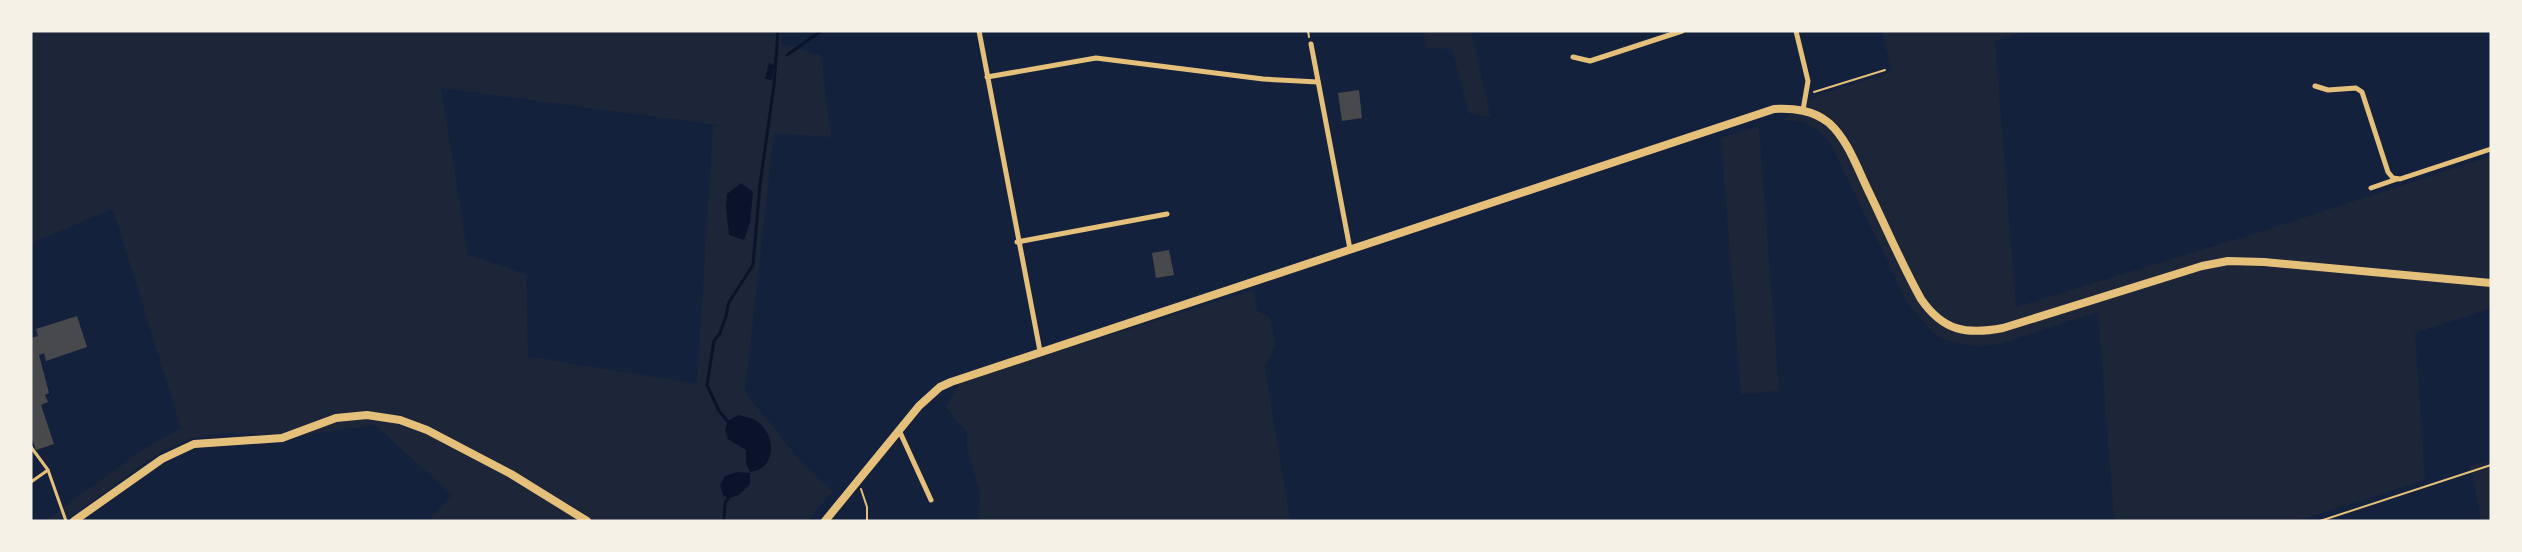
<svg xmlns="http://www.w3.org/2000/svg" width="2522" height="552" viewBox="0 0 2522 552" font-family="Roboto,sans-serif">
  <rect width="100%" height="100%" fill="#14213d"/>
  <g fill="#1d2539" fill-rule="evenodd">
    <path d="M 31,31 L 782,31 L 781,44 L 821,55 L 831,137 L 774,133 L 745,392 L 803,464 L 833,491 L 810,518 L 812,521 L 428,521 L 452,495 L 375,425 L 274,439 L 255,434 L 225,433 L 189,439 L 159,453 L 65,521 L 45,521 L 142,450 L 181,428 L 113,209 L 31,243 ZM 441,88 L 740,128 L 713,125 L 697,384 L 528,356 L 526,274 L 468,255 Z"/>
    <polygon points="1423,31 1471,31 1491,118 1469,113 1452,49 1427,48"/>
    <path d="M 1882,31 L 2026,31 L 1995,41 L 2016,307 L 2266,230 L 2491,156 L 2491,308 L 2415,333 L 2425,480 L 2297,521 L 2114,521 L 2098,312 L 1998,344 L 1977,347 L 1943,339 L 1931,331 L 1907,302 L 1830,142 C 1817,126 1804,120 1783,120 L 1821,94 L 1892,72 Z"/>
    <polygon points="1759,127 1779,391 1741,394 1721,138"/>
    <polygon points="1254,290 1257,311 1270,317 1276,345 1265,367 1290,521 977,521 981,495 967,448 967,432 945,407 961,382"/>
    <polygon points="2491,459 2491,521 2481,521 2473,476 2469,466"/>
  </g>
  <g fill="#0b132b">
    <polygon points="769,63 774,65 772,80 765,79"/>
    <polygon points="741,183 753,192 750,223 744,240 729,235 726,208 727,194"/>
    <path d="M 738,415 C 742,416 749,417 753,419 C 776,430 779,469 750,472 L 746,464 L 746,450 L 728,439 L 725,430 L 728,421 Z"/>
    <polygon points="737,472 750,473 750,484 739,495 728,498 723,495 720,485 725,476"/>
  </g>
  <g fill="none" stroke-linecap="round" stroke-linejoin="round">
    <g stroke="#0b132b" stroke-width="3">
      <polyline points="787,55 821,31"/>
      <polyline points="730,424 719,411 707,385 714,341 720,333 726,316 729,302 753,265 760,184 774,85 778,31"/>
      <polyline points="724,521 725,503 730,495"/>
    </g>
  </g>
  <g fill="#48494c">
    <polygon points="1359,90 1362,118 1342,121 1338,93"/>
    <polygon points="1169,250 1174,275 1156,278 1152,253"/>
    <polygon points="77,316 87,347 46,361 44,353 39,355 49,393 45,395 48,402 41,405 54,444 36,450 31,436 31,338 38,336 36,329"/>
  </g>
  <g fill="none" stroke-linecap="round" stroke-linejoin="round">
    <g stroke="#e5c07b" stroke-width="2">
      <polyline points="1308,31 1309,37"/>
      <polyline points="1814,92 1885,70"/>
      <polyline points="861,489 867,507 867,521"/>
      <polyline points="2320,521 2491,465"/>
    </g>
    <g stroke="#e5c07b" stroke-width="3">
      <polyline points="31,447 48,470 66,521"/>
      <polyline points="31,482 48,470"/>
    </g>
    <g stroke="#e5c07b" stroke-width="5">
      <polyline points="979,31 1040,351"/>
      <polyline points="1796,31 1808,81 1803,110"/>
      <polyline points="1311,44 1350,249"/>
      <polyline points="1573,57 1590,61 1682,31"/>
      <polyline points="987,77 1096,58 1263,79 1318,82"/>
      <polyline points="2315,86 2328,90 2356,88 2362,92 2388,172 2393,178 2400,179 2491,149"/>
      <polyline points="2371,188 2397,179"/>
      <polyline points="1017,242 1167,214"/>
      <polyline points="899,430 931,500"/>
    </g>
    <g stroke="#e5c07b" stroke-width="8">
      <polyline points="74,521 162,459 194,444 282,438 336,418 367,415 400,420 427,430 511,474 587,521"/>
      <path d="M 825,521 L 919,406 L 940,387 L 951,382 L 1774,109 C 1794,108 1813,110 1829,123 C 1847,139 1857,167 1867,188 C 1885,225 1901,263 1921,299 C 1943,331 1966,335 2003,328 L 2202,266 L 2228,261 L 2264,262 L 2491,283"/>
    </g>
  </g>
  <rect width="2522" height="552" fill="none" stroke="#f6f1e7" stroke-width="65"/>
</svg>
